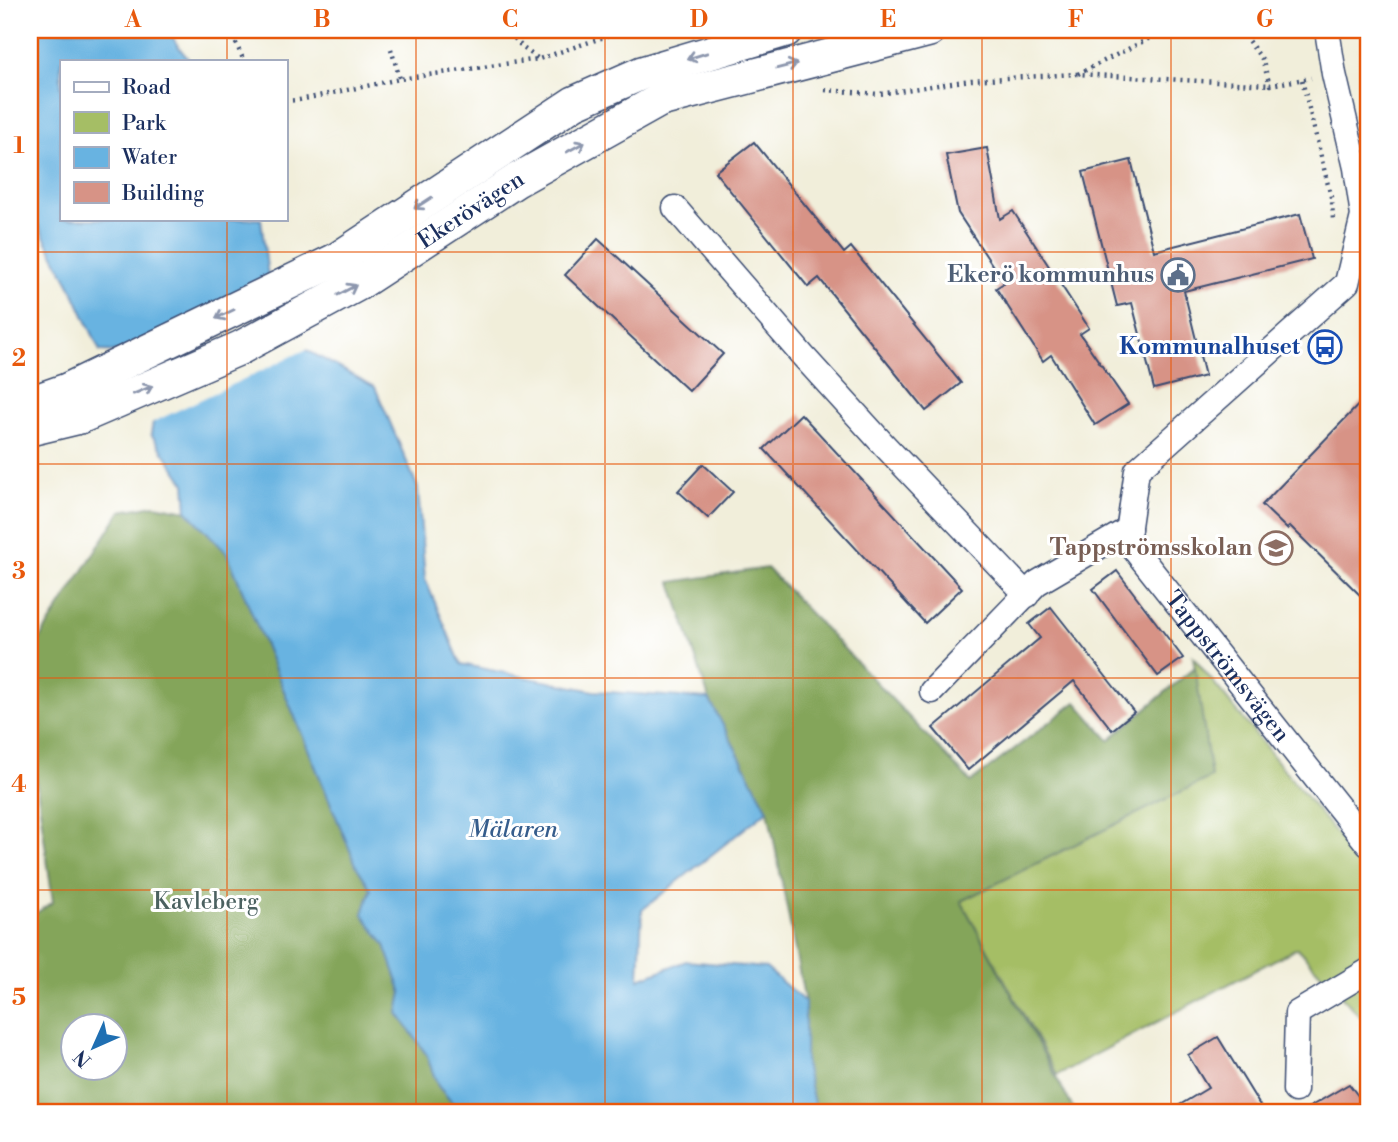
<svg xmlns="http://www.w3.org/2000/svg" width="1398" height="1142" viewBox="0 0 1398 1142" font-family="'Libre Bodoni',serif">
  <rect width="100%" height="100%" fill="#fff"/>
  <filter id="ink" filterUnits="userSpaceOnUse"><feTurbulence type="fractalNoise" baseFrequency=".0143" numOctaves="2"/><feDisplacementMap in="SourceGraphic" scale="14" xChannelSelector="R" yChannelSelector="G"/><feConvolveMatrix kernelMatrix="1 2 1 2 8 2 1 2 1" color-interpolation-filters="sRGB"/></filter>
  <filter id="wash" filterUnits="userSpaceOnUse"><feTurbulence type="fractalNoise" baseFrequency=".00686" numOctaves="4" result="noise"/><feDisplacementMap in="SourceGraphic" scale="28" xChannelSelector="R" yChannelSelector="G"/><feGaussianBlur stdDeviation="1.57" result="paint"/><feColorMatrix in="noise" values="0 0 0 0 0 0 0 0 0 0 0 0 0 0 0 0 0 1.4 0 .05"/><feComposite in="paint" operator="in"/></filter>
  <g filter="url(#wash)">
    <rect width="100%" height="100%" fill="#f1eeda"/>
    <polygon fill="#a5be65" stroke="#607662" stroke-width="2" points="1193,657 1368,873 1368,1025 1297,948 1057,1075 961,901 1211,777"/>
    <g fill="#84a55a" stroke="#506a5c" stroke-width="2" fill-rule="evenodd">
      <path d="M 155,505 L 187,511 L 227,553 L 357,867 L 371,889 L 363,914 L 385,945 L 402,993 L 398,1013 L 426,1054 L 438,1086 L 460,1112 L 30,1112 L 30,917 L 53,902 L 30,736 L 30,654 L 121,511 ZM 74,1026 L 116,1026 L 116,1068 L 74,1068 Z"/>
      <polygon points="767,568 971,782 1076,702 1109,740 1195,667 1211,777 961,901 1075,1112 816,1112 805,1065 805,1002 768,810 709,699 671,582"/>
    </g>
    <polygon fill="#68b3e1" stroke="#4271a0" stroke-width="2" points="30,30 168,30 178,46 190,61 61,61 61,219 261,219 275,333 375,387 418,488 425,579 461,664 594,691 709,699 768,810 642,910 639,979 686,961 766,968 805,1002 805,1065 816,1112 460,1112 438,1086 426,1054 398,1013 402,993 385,945 363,914 371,889 357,867 227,553 187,511 185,483 151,434 161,372 156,348 123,352 100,351 74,293 30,210"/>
    <polygon fill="#f1eeda" points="272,273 278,331 309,348 149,424 157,372 153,351"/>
    <g id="blocks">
      <g fill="#d79386">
        <polygon points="754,142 844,253 851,247 961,383 926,411 819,278 808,287 715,172"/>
        <polygon points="987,148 1000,219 1013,211 1089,328 1080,334 1128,404 1095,425 1051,355 1043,361 996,288 1004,283 958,213 946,155"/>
        <polygon points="1131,160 1154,251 1300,214 1312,259 1184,291 1205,376 1154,389 1132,303 1117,306 1083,172"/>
        <polygon points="598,239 723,354 689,391 565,275"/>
        <polygon points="1368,395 1368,603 1290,526 1287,529 1262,505"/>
        <polygon points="801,414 962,588 925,623 764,449"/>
        <polygon points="703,464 733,492 708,518 678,491"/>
        <polygon points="1117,571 1183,658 1158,676 1093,589"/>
        <polygon points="1051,607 1134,712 1112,730 1074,681 968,770 933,728 1040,638 1029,624"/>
        <polygon points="1218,1037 1264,1112 1168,1112 1208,1088 1188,1055"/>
        <polygon points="1349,1084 1368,1109 1368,1112 1301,1112"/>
      </g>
    </g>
  </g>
  <g filter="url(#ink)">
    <use href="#blocks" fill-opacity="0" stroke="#3b4c71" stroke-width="2"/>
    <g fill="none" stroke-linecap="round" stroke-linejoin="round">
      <defs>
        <g id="minor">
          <path id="s1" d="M 1327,30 L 1334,74 L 1356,168 L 1363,216 L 1347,283 L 1137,470 L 1127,540 L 1368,844"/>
          <polyline points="675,208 803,356 884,445 1027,595"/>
          <polyline points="932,691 1037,583 1129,529"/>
          <polyline points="1295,1090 1297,1013 1368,971"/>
        </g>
        <g id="secondary">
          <polyline points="30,403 67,390 336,260 574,103 642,73 786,30"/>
          <path id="s2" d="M 30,429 L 80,417 L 240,348 L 358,284 L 517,180 L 660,100 L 929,30"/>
        </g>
      </defs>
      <use href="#minor" stroke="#3b4c71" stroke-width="27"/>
      <use href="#secondary" stroke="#3b4c71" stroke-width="36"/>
      <g stroke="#3b4c71" stroke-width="4.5" stroke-dasharray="2 5" stroke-linecap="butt">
        <polyline points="230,30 244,61"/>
        <polyline points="504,30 509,32 523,48 539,59"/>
        <polyline points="1240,30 1262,59 1270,85 1311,78"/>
        <polyline points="391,49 400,79"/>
        <polyline points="1078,74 1166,30"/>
        <polyline points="1302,80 1332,201 1333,220"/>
        <polyline points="825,90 879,94 971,80 1077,74 1270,85"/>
        <polyline points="285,101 299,100 400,79 539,59 625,30"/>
      </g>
      <use href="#minor" stroke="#fff" stroke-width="24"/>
      <use href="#secondary" stroke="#fff" stroke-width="33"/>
    </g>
    <defs><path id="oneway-shaft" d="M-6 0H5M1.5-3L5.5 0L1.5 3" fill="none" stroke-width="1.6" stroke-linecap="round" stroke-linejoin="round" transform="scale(1.75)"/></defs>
    <g stroke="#8d97ae">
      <use href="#oneway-shaft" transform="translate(697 56) rotate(163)"/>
      <use href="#oneway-shaft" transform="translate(787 66) rotate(-14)"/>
      <use href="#oneway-shaft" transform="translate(576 147) rotate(-29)"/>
      <use href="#oneway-shaft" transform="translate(423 203) rotate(147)"/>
      <use href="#oneway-shaft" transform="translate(347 290) rotate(-28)"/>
      <use href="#oneway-shaft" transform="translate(225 314) rotate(154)"/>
      <use href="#oneway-shaft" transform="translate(143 390) rotate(-23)"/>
    </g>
  </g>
  <path fill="none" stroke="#e8590c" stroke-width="2" stroke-opacity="0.55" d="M 227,30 L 227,61M 416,30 L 416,1112M 605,30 L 605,1112M 793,30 L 793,1112M 982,30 L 982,1112M 1171,30 L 1171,1112M 227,219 L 227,1112M 30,252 L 1368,252M 30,464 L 1368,464M 30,678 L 1368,678M 30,890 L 1368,890"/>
  <defs>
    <symbol id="civic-ring" viewBox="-11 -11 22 22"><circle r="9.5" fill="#fff" stroke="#5c6f8a" stroke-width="1.5"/><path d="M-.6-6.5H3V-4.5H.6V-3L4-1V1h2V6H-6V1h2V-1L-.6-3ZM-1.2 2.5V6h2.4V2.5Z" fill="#5c6f8a"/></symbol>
    <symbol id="bus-ring" viewBox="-11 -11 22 22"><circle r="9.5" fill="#fff" stroke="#1a4fb4" stroke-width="1.5"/><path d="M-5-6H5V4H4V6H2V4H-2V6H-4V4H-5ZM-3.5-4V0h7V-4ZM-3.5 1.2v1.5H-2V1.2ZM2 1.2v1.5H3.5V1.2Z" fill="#1a4fb4"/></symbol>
    <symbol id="school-ring" viewBox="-11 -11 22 22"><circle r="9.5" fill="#fff" stroke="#8d6e63" stroke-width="1.5"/><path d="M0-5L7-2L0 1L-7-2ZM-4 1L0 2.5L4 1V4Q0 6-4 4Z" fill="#8d6e63"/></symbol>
  </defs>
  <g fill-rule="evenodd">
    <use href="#civic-ring" x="1159" y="256" width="38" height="38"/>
    <use href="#bus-ring" x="1306" y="328" width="38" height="38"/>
    <use href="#school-ring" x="1257" y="529" width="38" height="38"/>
  </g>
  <g text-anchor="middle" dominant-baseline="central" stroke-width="6" stroke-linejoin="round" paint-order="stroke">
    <g font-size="23" fill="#1b2f5e" stroke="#fff">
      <text stroke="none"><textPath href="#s2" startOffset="495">Ekerövägen</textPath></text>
      <text stroke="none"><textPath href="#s1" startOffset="772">Tappströmsvägen</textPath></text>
    </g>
    <g font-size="23" font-weight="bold" fill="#4e5e75" stroke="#fff" text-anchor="end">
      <text x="1154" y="275">Ekerö kommunhus</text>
    </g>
    <g font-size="23" font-weight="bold" fill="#164399" stroke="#fff" text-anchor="end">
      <text x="1300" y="347">Kommunalhuset</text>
    </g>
    <g font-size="23" font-weight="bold" fill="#785e54" stroke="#fff" text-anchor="end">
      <text x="1252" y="548">Tappströmsskolan</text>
    </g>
    <g font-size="23" fill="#4b6160" stroke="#fff">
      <text x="206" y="902">Kavleberg</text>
    </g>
    <g font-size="24" font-style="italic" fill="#365d8c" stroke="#fff">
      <text x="513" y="830">Mälaren</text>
    </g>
  </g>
  <rect width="1398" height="1142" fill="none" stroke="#fff" stroke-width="77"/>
  <rect x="60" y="60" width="228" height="161" fill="#ffffff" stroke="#a4acbf" stroke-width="2"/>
  <rect x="74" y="82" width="35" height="10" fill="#ffffff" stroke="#a4acbf" stroke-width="2"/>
  <text x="122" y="94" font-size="21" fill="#1b2f5e">Road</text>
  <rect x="74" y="112" width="35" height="21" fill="#a5be65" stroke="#a4acbf" stroke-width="2"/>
  <text x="122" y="130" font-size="21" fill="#1b2f5e">Park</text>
  <rect x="74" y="147" width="35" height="21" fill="#68b3e1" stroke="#a4acbf" stroke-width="2"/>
  <text x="122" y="164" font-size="21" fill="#1b2f5e">Water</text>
  <rect x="74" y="182" width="35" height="21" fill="#d79386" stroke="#a4acbf" stroke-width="2"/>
  <text x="122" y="200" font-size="21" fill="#1b2f5e">Building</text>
  <g transform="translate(94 1047) rotate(225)"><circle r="33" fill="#ffffff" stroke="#a4acbf" stroke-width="2"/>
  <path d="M0-5L12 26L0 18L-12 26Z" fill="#1f6fb2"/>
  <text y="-10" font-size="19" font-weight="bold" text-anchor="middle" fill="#1b2f5e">N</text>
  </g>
  <rect x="38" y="38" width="1322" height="1066" fill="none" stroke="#e8590c" stroke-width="2.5"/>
  <g font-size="23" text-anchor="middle" font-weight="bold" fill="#e8590c">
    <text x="133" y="27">A</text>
    <text x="322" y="27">B</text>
    <text x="510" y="27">C</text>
    <text x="699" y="27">D</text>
    <text x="888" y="27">E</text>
    <text x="1076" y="27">F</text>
    <text x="1265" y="27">G</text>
    <text x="19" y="153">1</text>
    <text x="19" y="366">2</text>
    <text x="19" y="579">3</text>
    <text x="19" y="792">4</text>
    <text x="19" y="1005">5</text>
  </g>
</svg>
